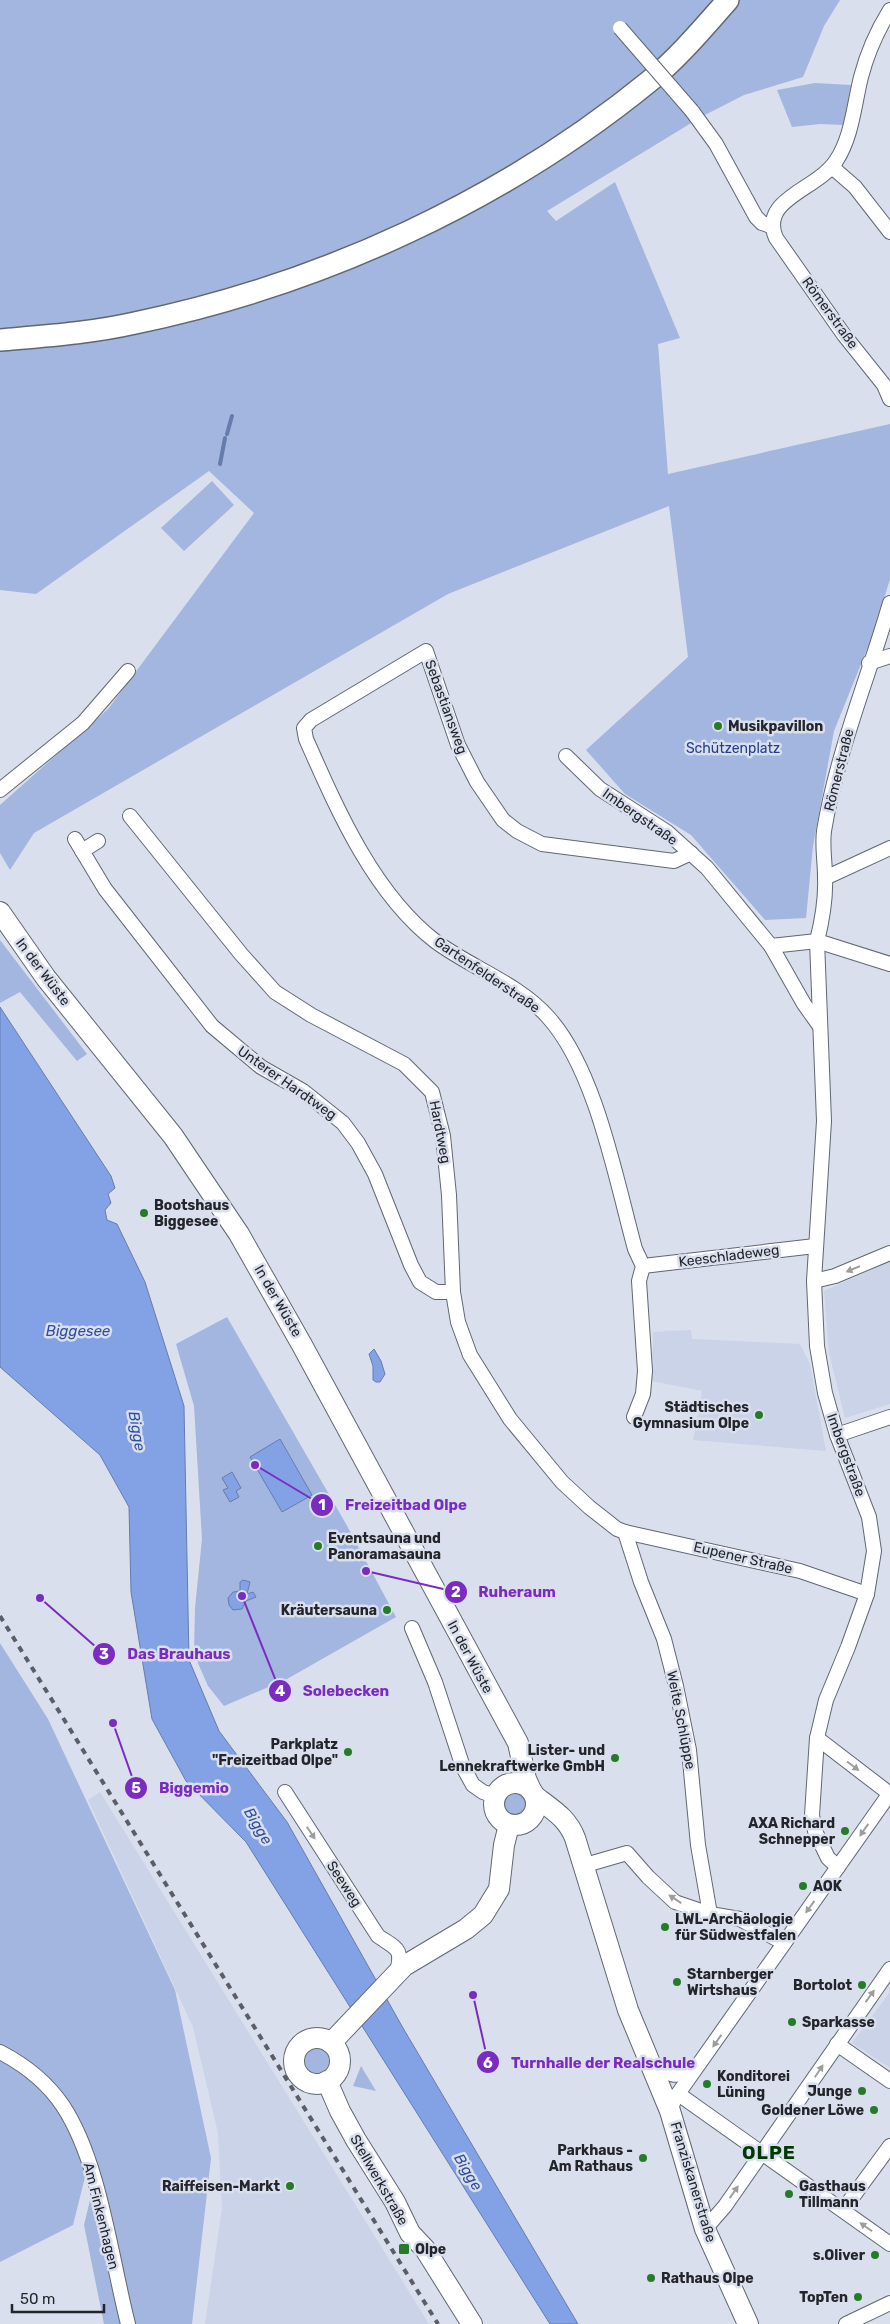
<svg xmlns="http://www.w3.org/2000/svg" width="890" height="2324" viewBox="0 0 890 2324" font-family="Rubik,sans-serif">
  <rect width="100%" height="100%" fill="#d9dfed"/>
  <g fill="#cad3e7">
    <polygon points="890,1261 890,1404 845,1418 829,1353 824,1291"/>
    <polygon points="691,1330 692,1339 800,1344 810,1364 826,1451 693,1440 702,1391 652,1381 653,1332"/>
    <polygon points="100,1792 429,2324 205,2324 222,2209 218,2133 193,2027 88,1800"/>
    <polygon points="890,1992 890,2068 852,2043"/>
  </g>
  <g fill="#a2b6e0">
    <polygon points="0,0 840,0 824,26 803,77 744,95 701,117 547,211 556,221 615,182 680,338 658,344 668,474 890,424 890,579 874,632 834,731 813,846 806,918 765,920 691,835 625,794 586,750 688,657 669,506 448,594 34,833 10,870 0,853 0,805 108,709 254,513 209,471 36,594 0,590"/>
    <polygon points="815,83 851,85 844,125 820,124 792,127 777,90"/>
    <polygon points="212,481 234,505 184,551 161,528"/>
    <polygon points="0,940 87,1054 77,1061 20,992 0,1003"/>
    <polygon points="227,1317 346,1524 396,1617 287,1679 224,1706 208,1686 194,1654 195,1608 202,1539 194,1406 176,1344"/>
    <polygon points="0,1643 48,1719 175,1990 211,2158 192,2324 104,2324 84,2225 97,2171 76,2117 0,2050"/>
    <circle cx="515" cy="1805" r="11"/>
    <circle cx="317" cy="2061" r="12"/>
    <polygon points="0,2055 31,2077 66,2119 86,2173 73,2225 0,2262"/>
    <polygon points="361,2066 376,2091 353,2086"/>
  </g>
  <g fill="#83a2e5" stroke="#667cad">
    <polygon points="0,1007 111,1176 115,1188 108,1194 111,1203 105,1210 107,1220 117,1224 145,1282 184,1406 189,1660 219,1731 287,1822 403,2028 578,2324 550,2324 246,1842 186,1781 152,1719 131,1592 129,1507 100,1455 0,1367"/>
    <polygon points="374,1349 381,1361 385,1374 380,1382 376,1382 373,1380 373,1366 369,1354"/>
    <polygon points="280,1439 312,1495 282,1512 250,1457"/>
    <polygon points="232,1472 241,1488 236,1491 239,1497 230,1502 223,1490 228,1488 222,1478"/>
    <polygon points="243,1580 250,1582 247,1594 253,1592 256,1597 246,1601 242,1609 233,1610 229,1605 228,1598 233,1592 240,1591 240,1582"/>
  </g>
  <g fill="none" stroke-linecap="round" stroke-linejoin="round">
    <g stroke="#667cad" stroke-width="4">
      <polyline points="227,434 232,416"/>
      <polyline points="220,464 225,438"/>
    </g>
    <defs>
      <g id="street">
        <path d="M 890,10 C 877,31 867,54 861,77 C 854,105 852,137 836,161 C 817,190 759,199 776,238 L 844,335 L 884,385 L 890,399"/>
        <polyline points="692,111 716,144 756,217 762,223 771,226"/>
        <polyline points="832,167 855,187 890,232"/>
        <polyline points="869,663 890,656"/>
        <polyline points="566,756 600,789 667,832 707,868 771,946 817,941 890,964"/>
        <polyline points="0,790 83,723 128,671"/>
        <polyline points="130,816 241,954 275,992 311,1015 404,1064 432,1092 443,1136 449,1195 453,1292 458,1322 470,1355 510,1419 562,1482 589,1507 617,1529 625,1532 800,1571 867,1594"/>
        <polyline points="75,839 105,889 212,1026 261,1067 303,1091 343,1123 358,1143 375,1174 411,1265 420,1282 436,1292 453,1292"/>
        <polyline points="82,851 98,841"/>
        <polyline points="825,878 890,848"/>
        <polyline points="771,946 804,1004 819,1025"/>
        <polyline points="643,1266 815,1246"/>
        <polyline points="814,1281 835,1276 890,1253"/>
        <path d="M 634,1417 L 643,1394 L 645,1371 L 639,1281 L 643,1266 L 635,1249 C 616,1180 596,1070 548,1017 C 518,983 471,968 435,941 C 373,893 337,809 306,739 L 304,728 L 311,720 L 426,651 L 458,745 L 477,782 L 503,820 L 517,831 L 542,844 L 674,861 L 691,853"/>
        <polyline points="837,1435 890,1417"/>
        <polyline points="625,1532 641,1582 664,1639 676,1686 689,1750 698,1845 710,1914"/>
        <polyline points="412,1628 435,1682 463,1767 473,1785 483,1792 495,1796"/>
        <polyline points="817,1738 890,1794"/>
        <path d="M 285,1792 L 378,1936 C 397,1949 403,1948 397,1972"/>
        <polyline points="582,1866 627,1853 648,1877 675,1902 710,1914 740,1919 784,1943"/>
        <path d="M 838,1867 L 828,1858 L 815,1831 L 812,1815 L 817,1738 L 826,1700 L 848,1647 L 867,1594 L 874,1551 L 869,1517 L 837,1435 L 825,1393 L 817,1346 L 814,1281 L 824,1121 L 817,941 C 822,921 826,898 825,877 C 825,861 822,846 824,831 C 837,752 868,679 890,603"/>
        <polyline points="837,2044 890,2081"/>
        <path d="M 0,2052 C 25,2065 47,2082 63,2106 C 100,2162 111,2258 128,2324"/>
        <path d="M 652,2066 C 670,2075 676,2079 694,2069"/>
        <polyline points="684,2098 890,2244"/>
        <polyline points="670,2111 675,2098 890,1793"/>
        <polyline points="843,2210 890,2146"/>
        <polyline points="705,2229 725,2206 890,1969"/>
        <polyline points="846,2324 890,2303"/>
      </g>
      <g id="secondary">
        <polyline points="0,912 46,978 173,1136 239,1234 302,1345 518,1743 526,1779 531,1790"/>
        <circle cx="515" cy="1804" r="21"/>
        <path d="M 535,1796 C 551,1809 567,1817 575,1838 L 628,2010 L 670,2111 L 705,2229 L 748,2324"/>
        <circle cx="317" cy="2061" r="23"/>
        <polyline points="331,2043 404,1966 466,1929 483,1915 499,1889 504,1845 509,1825"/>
        <polyline points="327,2081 340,2111 356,2140 395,2202 410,2233 425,2249 472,2324"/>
      </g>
      <path id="primary" d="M 0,340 C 45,336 91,333 135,323 C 322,284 503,201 651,80 C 679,57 704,27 728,0"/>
    </defs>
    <use href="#street" stroke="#616772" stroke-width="16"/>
    <use href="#secondary" stroke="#616772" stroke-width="22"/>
    <use href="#primary" stroke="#616772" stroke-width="24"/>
    <use href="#street" stroke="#fff" stroke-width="14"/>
    <use href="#secondary" stroke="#fff" stroke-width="20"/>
    <use href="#primary" stroke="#fff" stroke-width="21"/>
    <polyline stroke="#5b5e66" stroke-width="4" stroke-dasharray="6 6" stroke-linecap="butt" points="0,1616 438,2324"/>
    <defs>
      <polyline id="street-bridge" points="620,28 692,111"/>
    </defs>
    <use href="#street-bridge" stroke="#616772" stroke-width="16" stroke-linecap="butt"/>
    <use href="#street-bridge" stroke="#fff" stroke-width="14"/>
  </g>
  <defs><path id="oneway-solid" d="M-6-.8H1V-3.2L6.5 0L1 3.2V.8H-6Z" transform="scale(1.25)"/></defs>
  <g fill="#9c9d9f">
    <use href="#oneway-solid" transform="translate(853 1269) rotate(157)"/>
    <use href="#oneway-solid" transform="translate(853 1766) rotate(37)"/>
    <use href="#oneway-solid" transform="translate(864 1830) rotate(125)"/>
    <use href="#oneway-solid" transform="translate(311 1833) rotate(57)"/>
    <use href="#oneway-solid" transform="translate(675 1899) rotate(-147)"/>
    <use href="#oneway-solid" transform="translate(810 1907) rotate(126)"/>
    <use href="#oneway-solid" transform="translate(870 1996) rotate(-54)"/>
    <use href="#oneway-solid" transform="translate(717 2041) rotate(125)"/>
    <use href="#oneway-solid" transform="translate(819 2071) rotate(-56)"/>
    <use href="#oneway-solid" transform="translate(734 2192) rotate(-55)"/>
    <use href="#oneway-solid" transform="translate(866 2227) rotate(-145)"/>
  </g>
  <g fill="#257b27" stroke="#d9dfed" stroke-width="2">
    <circle cx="718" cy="726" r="5"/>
    <circle cx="144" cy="1213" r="5"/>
    <circle cx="759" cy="1415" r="5"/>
    <circle cx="318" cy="1546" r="5"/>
    <circle cx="387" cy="1610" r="5"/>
    <circle cx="348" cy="1752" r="5"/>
    <circle cx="615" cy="1758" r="5"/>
    <circle cx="845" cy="1831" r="5"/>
    <circle cx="803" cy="1886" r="5"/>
    <circle cx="665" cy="1927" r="5"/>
    <circle cx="677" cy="1982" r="5"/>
    <circle cx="862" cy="1985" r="5"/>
    <circle cx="792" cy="2022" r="5"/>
    <circle cx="707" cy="2084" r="5"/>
    <circle cx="862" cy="2091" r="5"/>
    <circle cx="874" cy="2110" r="5"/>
    <circle cx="643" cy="2158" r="5"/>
    <circle cx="290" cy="2186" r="5"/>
    <circle cx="789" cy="2194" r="5"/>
    <rect x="398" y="2243" width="12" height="12" rx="2.5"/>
    <circle cx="875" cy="2255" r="5"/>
    <circle cx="651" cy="2278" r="5"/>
    <circle cx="858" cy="2297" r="5"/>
  </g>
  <g text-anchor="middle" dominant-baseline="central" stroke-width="5" stroke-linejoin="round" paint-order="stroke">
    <g font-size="14" fill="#23252a" stroke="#d9dfed">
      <text transform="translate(830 313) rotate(54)">Römerstraße</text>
      <text transform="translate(446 707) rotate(70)">Sebastiansweg</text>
      <text transform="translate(839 770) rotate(-76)">Römerstraße</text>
      <text transform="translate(640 817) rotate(35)">Imbergstraße</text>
      <text transform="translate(43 972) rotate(53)">In der Wüste</text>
      <text transform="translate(487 975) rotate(34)">Gartenfelderstraße</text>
      <text transform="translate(287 1083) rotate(35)">Unterer Hardtweg</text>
      <text transform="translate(440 1132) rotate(79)">Hardtweg</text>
      <text transform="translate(729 1256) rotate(-7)">Keeschladeweg</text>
      <text transform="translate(278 1301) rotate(60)">In der Wüste</text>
      <text transform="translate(846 1455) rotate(70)">Imbergstraße</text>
      <text transform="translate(743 1558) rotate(13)">Eupener Straße</text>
      <text transform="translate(470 1657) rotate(62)">In der Wüste</text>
      <text transform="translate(681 1720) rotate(79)">Weite Schlüppe</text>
      <text transform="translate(344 1884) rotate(57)">Seeweg</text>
      <text transform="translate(379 2180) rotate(60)">Stellwerkstraße</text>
      <text transform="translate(693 2182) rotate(73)">Franziskanerstraße</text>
      <text transform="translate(101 2216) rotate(76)">Am Finkenhagen</text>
    </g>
    <g font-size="14" font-weight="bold" fill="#23252a" stroke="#d9dfed" text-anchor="end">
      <text x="728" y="726" text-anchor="start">Musikpavillon</text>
      <text x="154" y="1205" text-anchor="start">Bootshaus<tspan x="154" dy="16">Biggesee</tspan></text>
      <text x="749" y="1407">Städtisches<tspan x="749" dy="16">Gymnasium Olpe</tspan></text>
      <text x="328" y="1538" text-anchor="start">Eventsauna und<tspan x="328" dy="16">Panoramasauna</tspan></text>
      <text x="377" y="1610">Kräutersauna</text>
      <text x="338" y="1744">Parkplatz<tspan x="338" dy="16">"Freizeitbad Olpe"</tspan></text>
      <text x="605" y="1750">Lister- und<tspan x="605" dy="16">Lennekraftwerke GmbH</tspan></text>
      <text x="835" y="1823">AXA Richard<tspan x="835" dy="16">Schnepper</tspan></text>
      <text x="813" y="1886" text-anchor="start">AOK</text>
      <text x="675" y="1919" text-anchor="start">LWL-Archäologie<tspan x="675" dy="16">für Südwestfalen</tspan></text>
      <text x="687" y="1974" text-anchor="start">Starnberger<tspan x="687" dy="16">Wirtshaus</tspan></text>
      <text x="852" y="1985">Bortolot</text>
      <text x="802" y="2022" text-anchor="start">Sparkasse</text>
      <text x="717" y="2076" text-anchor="start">Konditorei<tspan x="717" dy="16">Lüning</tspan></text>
      <text x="852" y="2091">Junge</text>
      <text x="864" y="2110">Goldener Löwe</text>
      <text x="633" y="2150">Parkhaus -<tspan x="633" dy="16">Am Rathaus</tspan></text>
      <text x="280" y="2186">Raiffeisen-Markt</text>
      <text x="799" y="2186" text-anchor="start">Gasthaus<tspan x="799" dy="16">Tillmann</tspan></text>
      <text x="415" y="2249" text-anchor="start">Olpe</text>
      <text x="865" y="2255">s.Oliver</text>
      <text x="661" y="2278" text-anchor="start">Rathaus Olpe</text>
      <text x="848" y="2297">TopTen</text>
    </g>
    <g font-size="14" fill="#213f8d" stroke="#d9dfed">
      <text x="733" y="748">Schützenplatz</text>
    </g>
    <g font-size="15" font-style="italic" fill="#2f4f9e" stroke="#d9dfed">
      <text x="78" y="1331">Biggesee</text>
      <text transform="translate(137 1431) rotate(80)">Bigge</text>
      <text transform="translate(258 1826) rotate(59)">Bigge</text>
      <text transform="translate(468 2172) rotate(59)">Bigge</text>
    </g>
    <g font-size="19" font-weight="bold" letter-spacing="1" fill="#003902" stroke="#d9dfed">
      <text x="769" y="2152">OLPE</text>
    </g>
  </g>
  <path fill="none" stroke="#7b2cbf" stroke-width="2" d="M255 1465L322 1505M366 1571L456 1592M40 1598L104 1654M242 1596L280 1691M113 1723L136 1788M473 1995L488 2062"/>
  <g fill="#7b2cbf" stroke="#d9dfed" stroke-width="2">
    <circle cx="255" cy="1465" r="5"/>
    <circle cx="366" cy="1571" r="5"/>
    <circle cx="40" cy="1598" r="5"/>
    <circle cx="242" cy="1596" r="5"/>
    <circle cx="113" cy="1723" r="5"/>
    <circle cx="473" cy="1995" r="5"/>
    <circle cx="322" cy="1505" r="12"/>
    <circle cx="456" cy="1592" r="12"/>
    <circle cx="104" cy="1654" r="12"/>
    <circle cx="280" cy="1691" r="12"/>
    <circle cx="136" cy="1788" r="12"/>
    <circle cx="488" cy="2062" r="12"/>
  </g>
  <g font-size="15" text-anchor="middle" font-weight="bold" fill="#fff">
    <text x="322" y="1510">1</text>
    <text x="456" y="1597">2</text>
    <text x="104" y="1659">3</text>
    <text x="280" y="1696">4</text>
    <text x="136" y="1793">5</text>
    <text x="488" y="2068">6</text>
  </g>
  <g font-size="15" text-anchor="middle" font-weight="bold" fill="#7b2cbf" stroke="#d9dfed" stroke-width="5" stroke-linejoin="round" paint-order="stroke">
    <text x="406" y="1510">Freizeitbad Olpe</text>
    <text x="517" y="1597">Ruheraum</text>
    <text x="179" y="1659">Das Brauhaus</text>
    <text x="346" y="1696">Solebecken</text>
    <text x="194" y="1793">Biggemio</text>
    <text x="603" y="2068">Turnhalle der Realschule</text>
  </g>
  <path d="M12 2304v8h92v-8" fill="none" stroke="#23252a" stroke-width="2.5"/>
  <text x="20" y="2304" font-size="15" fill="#23252a" stroke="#d9dfed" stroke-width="4" paint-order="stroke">50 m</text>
</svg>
